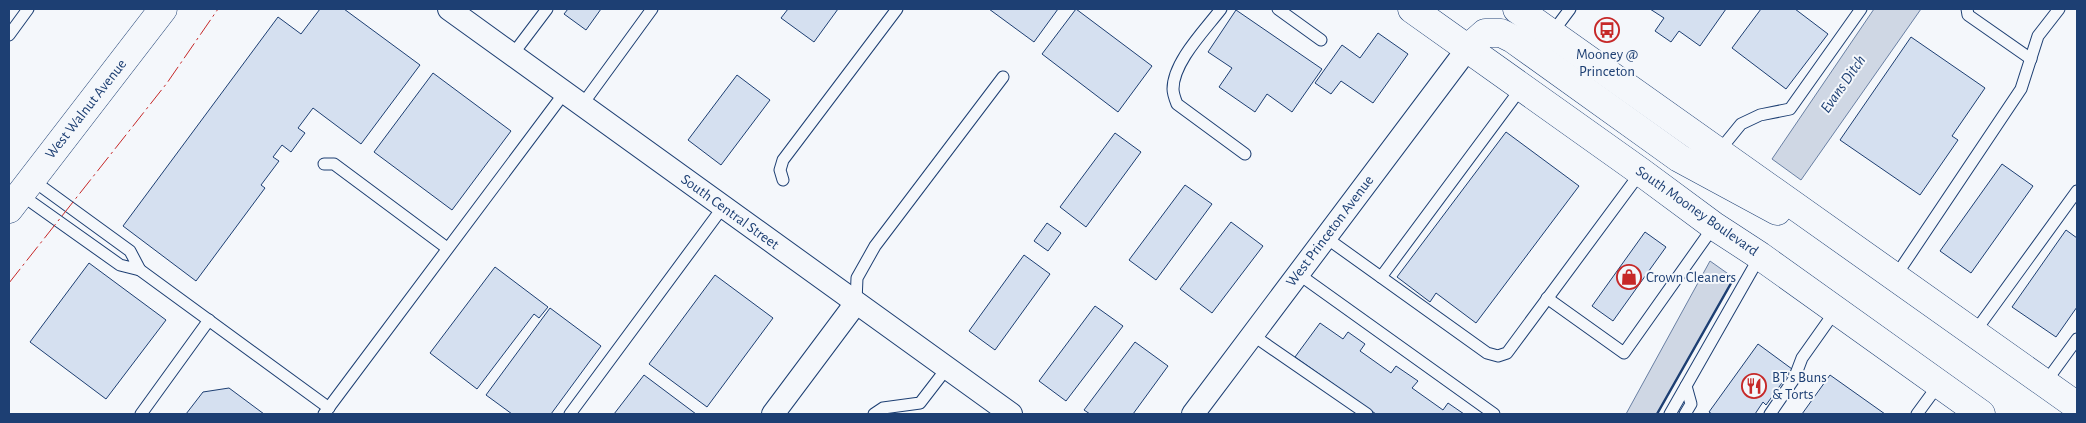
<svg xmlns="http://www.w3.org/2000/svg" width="2086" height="423" viewBox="0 0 2086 423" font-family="'Alegreya Sans',sans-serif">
  <rect width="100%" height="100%" fill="#f4f7fb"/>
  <g fill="#cfd7e4" stroke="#687fa3">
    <polygon points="1874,9 1921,9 1801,180 1772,159"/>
    <polygon points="1710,261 1734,278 1657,414 1626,414"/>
  </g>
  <g fill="#d5e0f0" stroke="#1d3f73">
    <polygon points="320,9 344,9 420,65 361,144 313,108 298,128 305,133 291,152 282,145 273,157 279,161 261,185 265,188 196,281 123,226 278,17 301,34"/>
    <polygon points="568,9 601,9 586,30 564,14"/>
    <polygon points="788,9 838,9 814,42 781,18"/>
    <polygon points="989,9 1058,9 1034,42"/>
    <polygon points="1076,9 1152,66 1118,112 1042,54"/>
    <polygon points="1650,9 1726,9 1700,46 1679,31 1671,42 1655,31 1664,18"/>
    <polygon points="1761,9 1795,9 1828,34 1786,89 1732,48"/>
    <polygon points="1236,10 1322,69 1292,112 1267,94 1255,112 1219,87 1232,68 1208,52"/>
    <polygon points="1378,33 1408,54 1373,103 1341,81 1331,94 1315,83 1342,45 1360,58"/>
    <polygon points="1911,37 1985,88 1952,136 1958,140 1920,195 1840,140"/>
    <polygon points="433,73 511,131 452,210 374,152"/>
    <polygon points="737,75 770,100 721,165 688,140"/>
    <polygon points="1506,132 1579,186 1476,323 1436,293 1430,302 1397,277"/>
    <polygon points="1115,133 1141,152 1086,227 1060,207"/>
    <polygon points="2002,164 2033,186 1971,273 1940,251"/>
    <polygon points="1185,185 1212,204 1156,280 1129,260"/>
    <polygon points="1231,222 1263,246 1212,313 1180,289"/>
    <polygon points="1047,223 1061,233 1048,251 1034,241"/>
    <polygon points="2066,230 2077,238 2077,307 2056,337 2012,307"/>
    <polygon points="1645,232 1666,247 1613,321 1592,306"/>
    <polygon points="1024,255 1050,274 995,350 969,331"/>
    <polygon points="89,263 166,320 106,399 30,342"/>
    <polygon points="495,267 548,307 539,318 534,314 477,389 430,353"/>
    <polygon points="715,275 773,318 707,407 649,364"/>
    <polygon points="1095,306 1123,326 1066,401 1039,381"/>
    <polygon points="550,308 601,346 551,414 512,414 486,395"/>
    <polygon points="1320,323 1343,339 1348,332 1365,344 1360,351 1391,373 1396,366 1418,381 1412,388 1443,410 1448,403 1464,414 1376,414 1295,357"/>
    <polygon points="1135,342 1168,366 1133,414 1090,414 1084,410"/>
    <polygon points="1758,344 1792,369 1766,405 1763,402 1755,414 1712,414 1709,412"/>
    <polygon points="644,375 696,414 614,414"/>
    <polygon points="1830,375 1885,414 1802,414"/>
    <polygon points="229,388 264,414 186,414 203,392"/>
  </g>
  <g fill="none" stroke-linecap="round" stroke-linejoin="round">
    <defs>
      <g id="lane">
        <path d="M 1221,9 C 1205,30 1173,62 1173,89 C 1173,94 1175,99 1177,104 L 1245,154"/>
        <polyline points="1278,9 1321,40"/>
        <polyline points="1967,9 1968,15 2031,59"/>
        <polyline points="1552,33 1570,9"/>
        <polyline points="9,35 28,9"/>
        <polyline points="513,54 547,9"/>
        <polyline points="582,105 652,9"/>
        <polyline points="1719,151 1741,124 1760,115 1790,109 1861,9"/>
        <polyline points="324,164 334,164 447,248"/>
        <polyline points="783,180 780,170 783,160 897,9"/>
        <polyline points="20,194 120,265 140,270 130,251 31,179"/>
        <polyline points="1325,237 1487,353 1498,356 1507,353 1641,172"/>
        <polyline points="140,270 329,408"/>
        <polyline points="1297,273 1494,414"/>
        <polyline points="1381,277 1522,87"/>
        <polyline points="1895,277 2021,89 2038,36 2059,9"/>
        <polyline points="1547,298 1624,353 1714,226"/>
        <polyline points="856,302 857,278 875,246 1003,77"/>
        <polyline points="1974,333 2077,191"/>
        <polyline points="1251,334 1367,414"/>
        <polyline points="2045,383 2077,339"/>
        <polyline points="141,414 209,320"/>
        <polyline points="324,414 565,92"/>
        <polyline points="570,414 723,207"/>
        <polyline points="874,414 883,408 920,403 947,368"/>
        <polyline points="1670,414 1760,256"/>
        <polyline points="1685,414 1691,404 1686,386"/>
        <polyline points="1770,414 1794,379 1802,358 1836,310"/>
        <polyline points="1917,414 1939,384"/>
      </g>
      <g id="street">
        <polyline points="449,9 1011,414"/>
        <polyline points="773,414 856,303"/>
        <polyline points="1193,414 1468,48"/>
      </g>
      <polyline id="secondary" points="9,209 163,9"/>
      <g id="primary">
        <polyline points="1412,9 1641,172 1714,226 1760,256 1981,414"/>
        <polyline points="1517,9 2077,406"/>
        <polyline points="1468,48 1485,33 1501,33 1513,39 1679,158 1777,211"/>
      </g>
    </defs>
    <use href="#lane" stroke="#1d3f73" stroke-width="13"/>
    <use href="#street" stroke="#1d3f73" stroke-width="24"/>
    <use href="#secondary" stroke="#1d3f73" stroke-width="29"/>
    <use href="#primary" stroke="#1d3f73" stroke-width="29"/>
    <use href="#lane" stroke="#f4f7fb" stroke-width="11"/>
    <use href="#street" stroke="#f4f7fb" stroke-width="22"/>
    <use href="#secondary" stroke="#f4f7fb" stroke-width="28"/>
    <use href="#primary" stroke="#f4f7fb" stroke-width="28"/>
    <polyline stroke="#1d3f73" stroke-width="2.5" points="1657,414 1734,278"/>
    <polyline stroke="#c62828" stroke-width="1" stroke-dasharray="18 4 2.5 4" stroke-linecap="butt" points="9,283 167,83 218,9"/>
  </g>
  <defs>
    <symbol id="bus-ring" viewBox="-11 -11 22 22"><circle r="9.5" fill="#f4f7fb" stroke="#c62828" stroke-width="1.5"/><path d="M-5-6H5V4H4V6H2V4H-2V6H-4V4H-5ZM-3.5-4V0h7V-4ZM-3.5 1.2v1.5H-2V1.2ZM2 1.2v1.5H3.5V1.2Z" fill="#c62828"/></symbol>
    <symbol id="shop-ring" viewBox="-11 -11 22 22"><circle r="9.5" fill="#f4f7fb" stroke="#c62828" stroke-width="1.5"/><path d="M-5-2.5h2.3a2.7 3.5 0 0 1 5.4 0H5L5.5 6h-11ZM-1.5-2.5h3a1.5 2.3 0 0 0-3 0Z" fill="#c62828"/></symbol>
    <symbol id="restaurant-ring" viewBox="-11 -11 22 22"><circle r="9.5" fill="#f4f7fb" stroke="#c62828" stroke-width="1.5"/><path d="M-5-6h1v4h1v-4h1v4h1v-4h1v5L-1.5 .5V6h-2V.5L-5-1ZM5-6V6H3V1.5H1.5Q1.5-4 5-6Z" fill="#c62828"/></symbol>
  </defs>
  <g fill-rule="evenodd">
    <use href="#bus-ring" x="1593" y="16" width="28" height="28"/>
    <use href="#shop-ring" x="1615" y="263" width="28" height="28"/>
    <use href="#restaurant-ring" x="1740" y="372" width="28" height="28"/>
  </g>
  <g text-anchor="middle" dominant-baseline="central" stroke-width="4" stroke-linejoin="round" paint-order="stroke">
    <g font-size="15" fill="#1d3f73" stroke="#f4f7fb" text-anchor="start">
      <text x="1607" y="54" text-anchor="middle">Mooney @<tspan x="1607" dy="17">Princeton</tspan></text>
      <text x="1646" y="277">Crown Cleaners</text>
      <text x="1772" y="377">BT's Buns<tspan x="1772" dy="17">&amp; Torts</tspan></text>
    </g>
    <g font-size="15" fill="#1d3f73" stroke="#f4f7fb">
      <text transform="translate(86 109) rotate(-52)">West Walnut Avenue</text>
      <text transform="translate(1697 211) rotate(35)">South Mooney Boulevard</text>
      <text transform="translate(730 212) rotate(36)">South Central Street</text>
      <text transform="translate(1330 231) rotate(-53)">West Princeton Avenue</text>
    </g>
    <g font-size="16" font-style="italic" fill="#1d3f73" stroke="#f4f7fb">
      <text transform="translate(1843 84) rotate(-55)">Evans Ditch</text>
    </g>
  </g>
  <rect width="2086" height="423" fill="none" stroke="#1d3f73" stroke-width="20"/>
</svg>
